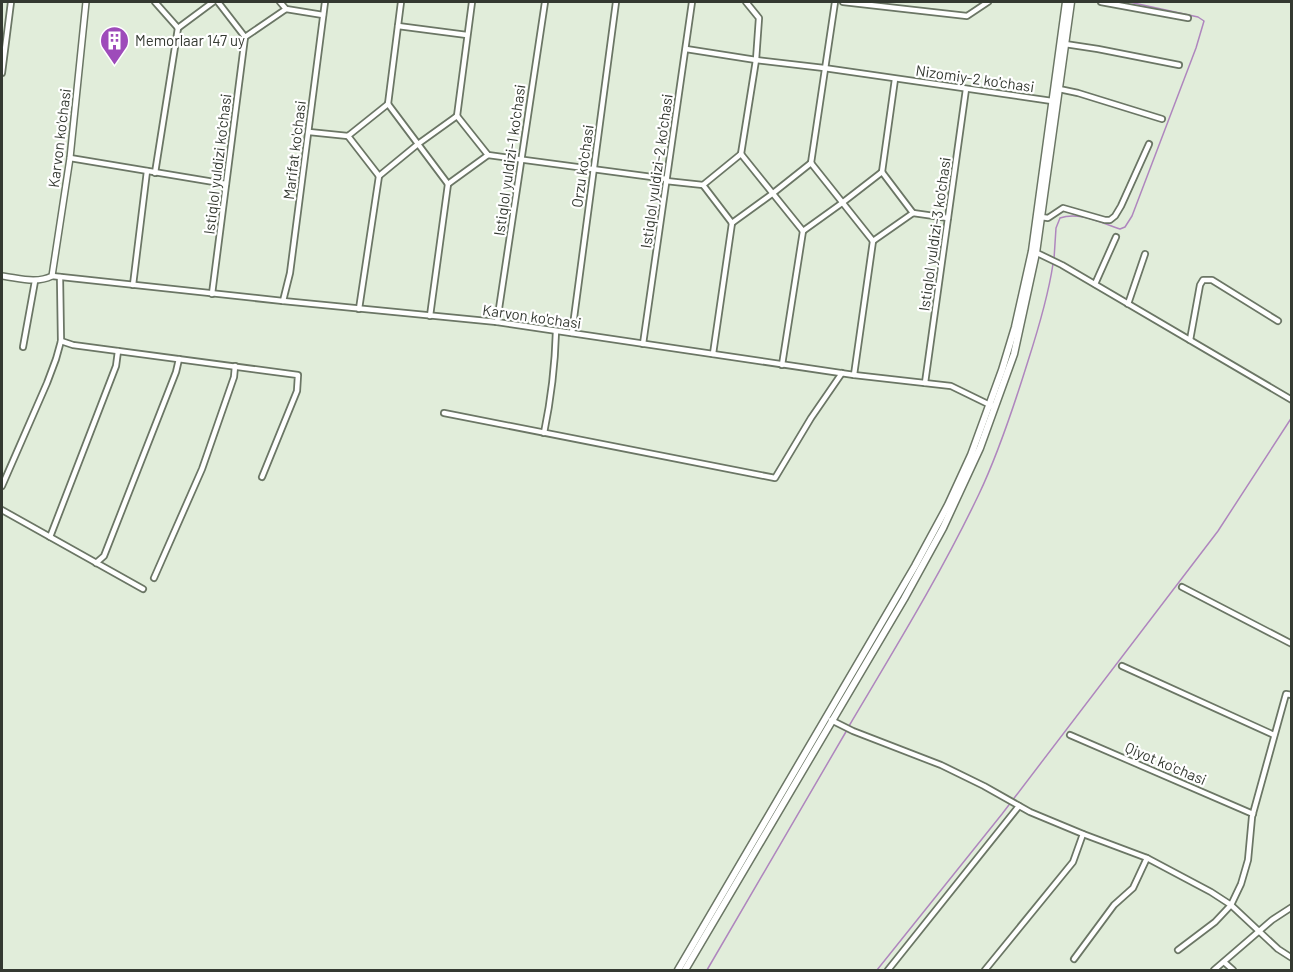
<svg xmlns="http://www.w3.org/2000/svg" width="1293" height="972" viewBox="0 0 1293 972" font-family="Barlow,sans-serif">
  <rect width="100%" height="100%" fill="#e1edda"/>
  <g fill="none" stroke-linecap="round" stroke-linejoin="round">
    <g stroke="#af86be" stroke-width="1.5">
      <path d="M 1054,259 L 1056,228 L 1060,218 C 1079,211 1101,223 1120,229 L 1125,227 L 1132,216 L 1196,48 L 1204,21 L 1198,17 L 1129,2"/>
      <path d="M 849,726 C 894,650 941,574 979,494 C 999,452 1014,406 1028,361 C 1038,330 1048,297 1053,264"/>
      <polyline points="707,970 847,730"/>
      <polyline points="877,970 1002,814 1218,531 1292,417"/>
    </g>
    <defs>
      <g id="minor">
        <polyline points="155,2 178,28"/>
        <polyline points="218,2 245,37"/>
        <polyline points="280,2 286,9 323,15"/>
        <polyline points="843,2 967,16 988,2"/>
        <polyline points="1101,2 1188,18"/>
        <polyline points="398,26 467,35"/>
        <polyline points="178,28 213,2"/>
        <polyline points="245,37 286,9"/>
        <polyline points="1065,44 1098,49 1179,65"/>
        <polyline points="686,49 756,60 824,68 1052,101"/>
        <polyline points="2,73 11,2"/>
        <polyline points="1059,89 1078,93 1162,119"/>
        <polyline points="388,104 401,2"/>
        <polyline points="388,104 448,184"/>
        <polyline points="457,116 488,155 667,179"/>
        <polyline points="457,116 472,2"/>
        <polyline points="309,132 348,136 388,104"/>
        <polyline points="348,136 379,176"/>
        <polyline points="741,154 756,60 759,18 746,2"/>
        <polyline points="741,154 803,231"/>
        <polyline points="70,158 226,184"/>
        <polyline points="811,163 835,2"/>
        <polyline points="811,163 873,241"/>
        <polyline points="882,172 895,79"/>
        <polyline points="882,172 913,213"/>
        <polyline points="155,173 178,28"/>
        <polyline points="379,176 418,144 457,116"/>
        <polyline points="666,181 703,185 732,223"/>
        <polyline points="448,184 488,155"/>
        <polyline points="703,185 741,154"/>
        <polyline points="1041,217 1048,218 1063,208 1105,220 1110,220 1115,216 1121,206 1149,144"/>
        <polyline points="732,223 772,194 811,163"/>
        <polyline points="803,231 842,203 882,172"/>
        <polyline points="873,241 913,213 948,218"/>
        <polyline points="1035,252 1062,265 1292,400"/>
        <polyline points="52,276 283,301 497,322 854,375 951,386 992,406"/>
        <polyline points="1095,284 1116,237"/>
        <polyline points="133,285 147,171"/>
        <polyline points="212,294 245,37"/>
        <polyline points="283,301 290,273 325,2"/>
        <polyline points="1128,304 1145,254"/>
        <polyline points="359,309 379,176"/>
        <polyline points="430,316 448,184"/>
        <polyline points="497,322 545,2"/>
        <polyline points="572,333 616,2"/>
        <polyline points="1190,340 1200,285 1203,280 1212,280 1278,321"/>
        <polyline points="61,341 73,345 298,375 297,391 262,477"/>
        <polyline points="643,344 692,2"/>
        <polyline points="23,347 35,281"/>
        <polyline points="713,354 732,223"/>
        <polyline points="782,365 803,231"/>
        <polyline points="854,375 873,241"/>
        <polyline points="925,383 966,89"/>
        <polyline points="444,413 775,478 811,418 842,373"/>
        <path d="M 544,433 C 551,399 555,366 556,331"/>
        <polyline points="2,486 47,383 56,359 61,341 60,277"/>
        <polyline points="2,510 143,589"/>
        <polyline points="50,537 116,366 118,351"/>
        <polyline points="96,563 104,556 176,372 179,359"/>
        <polyline points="154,578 202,469 234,377 235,366"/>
        <polyline points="1182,587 1292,644"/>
        <polyline points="1122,666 1274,735"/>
        <polyline points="831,720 853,731 941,765 984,786 1030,812 1083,834 1147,858 1211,892 1231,905 1278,949 1292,958"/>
        <polyline points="1070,735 1253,814"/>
        <polyline points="1178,950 1215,922 1231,905 1241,884 1248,860 1252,817 1286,694 1292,695"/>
        <polyline points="1074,959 1114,905 1133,888 1147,858"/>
        <polyline points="1224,962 1233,970"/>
        <polyline points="888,970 1019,806"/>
        <polyline points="985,970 1073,862 1083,834"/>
        <polyline points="1214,970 1272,920 1292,907"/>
      </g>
      <path id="tertiary" d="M 2,276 C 19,278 36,284 52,276 L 70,158 L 86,2"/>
      <g id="secondary">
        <polyline points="678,970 915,566 948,505 971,455 1002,370 1015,327 1032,251 1066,2"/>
        <polyline points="685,970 904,599 943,528 980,448 1014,354 1036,253 1071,2"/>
      </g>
    </defs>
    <use href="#minor" stroke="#6b7665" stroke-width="8"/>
    <use href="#tertiary" stroke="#6b7665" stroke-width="8"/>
    <use href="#secondary" stroke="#6b7665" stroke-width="9"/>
    <use href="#minor" stroke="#fff" stroke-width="4.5"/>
    <use href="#tertiary" stroke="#fff" stroke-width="5"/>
    <use href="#secondary" stroke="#fff" stroke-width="6"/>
  </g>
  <defs>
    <symbol id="building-pin" viewBox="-11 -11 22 30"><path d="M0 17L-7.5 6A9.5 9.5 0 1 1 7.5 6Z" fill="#9e4bba" stroke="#fff"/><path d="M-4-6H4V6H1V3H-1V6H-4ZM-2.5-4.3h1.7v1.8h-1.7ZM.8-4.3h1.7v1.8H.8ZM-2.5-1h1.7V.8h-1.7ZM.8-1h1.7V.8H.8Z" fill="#fff"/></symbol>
  </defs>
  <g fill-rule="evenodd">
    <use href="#building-pin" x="98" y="24" width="33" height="45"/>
  </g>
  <g text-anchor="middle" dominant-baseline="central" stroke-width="4.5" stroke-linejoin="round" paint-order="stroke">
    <g font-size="15" fill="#343931" stroke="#fff" text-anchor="start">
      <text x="135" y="40">Memorlaar 147 uy</text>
    </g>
    <g font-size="15" fill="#343931" stroke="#fff">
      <text transform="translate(975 78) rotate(8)">Nizomiy-2 ko'chasi</text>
      <text transform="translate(59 138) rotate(-83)">Karvon ko'chasi</text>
      <text transform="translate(294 150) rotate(-83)">Marifat ko'chasi</text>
      <text transform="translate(509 160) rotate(-82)">Istiqlol yuldizi-1 ko'chasi</text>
      <text transform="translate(217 164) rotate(-83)">Istiqlol yuldizi ko'chasi</text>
      <text transform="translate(582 166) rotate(-82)">Orzu ko'chasi</text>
      <text transform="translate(656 171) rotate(-82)">Istiqlol yuldizi-2 ko'chasi</text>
      <text transform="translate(934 234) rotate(-82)">Istiqlol yuldizi-3 ko'chasi</text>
      <text transform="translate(532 316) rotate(8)">Karvon ko'chasi</text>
      <text transform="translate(1166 763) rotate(23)">Qiyot ko'chasi</text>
    </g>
  </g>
  <rect width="1293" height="972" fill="none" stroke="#343931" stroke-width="6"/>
</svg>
